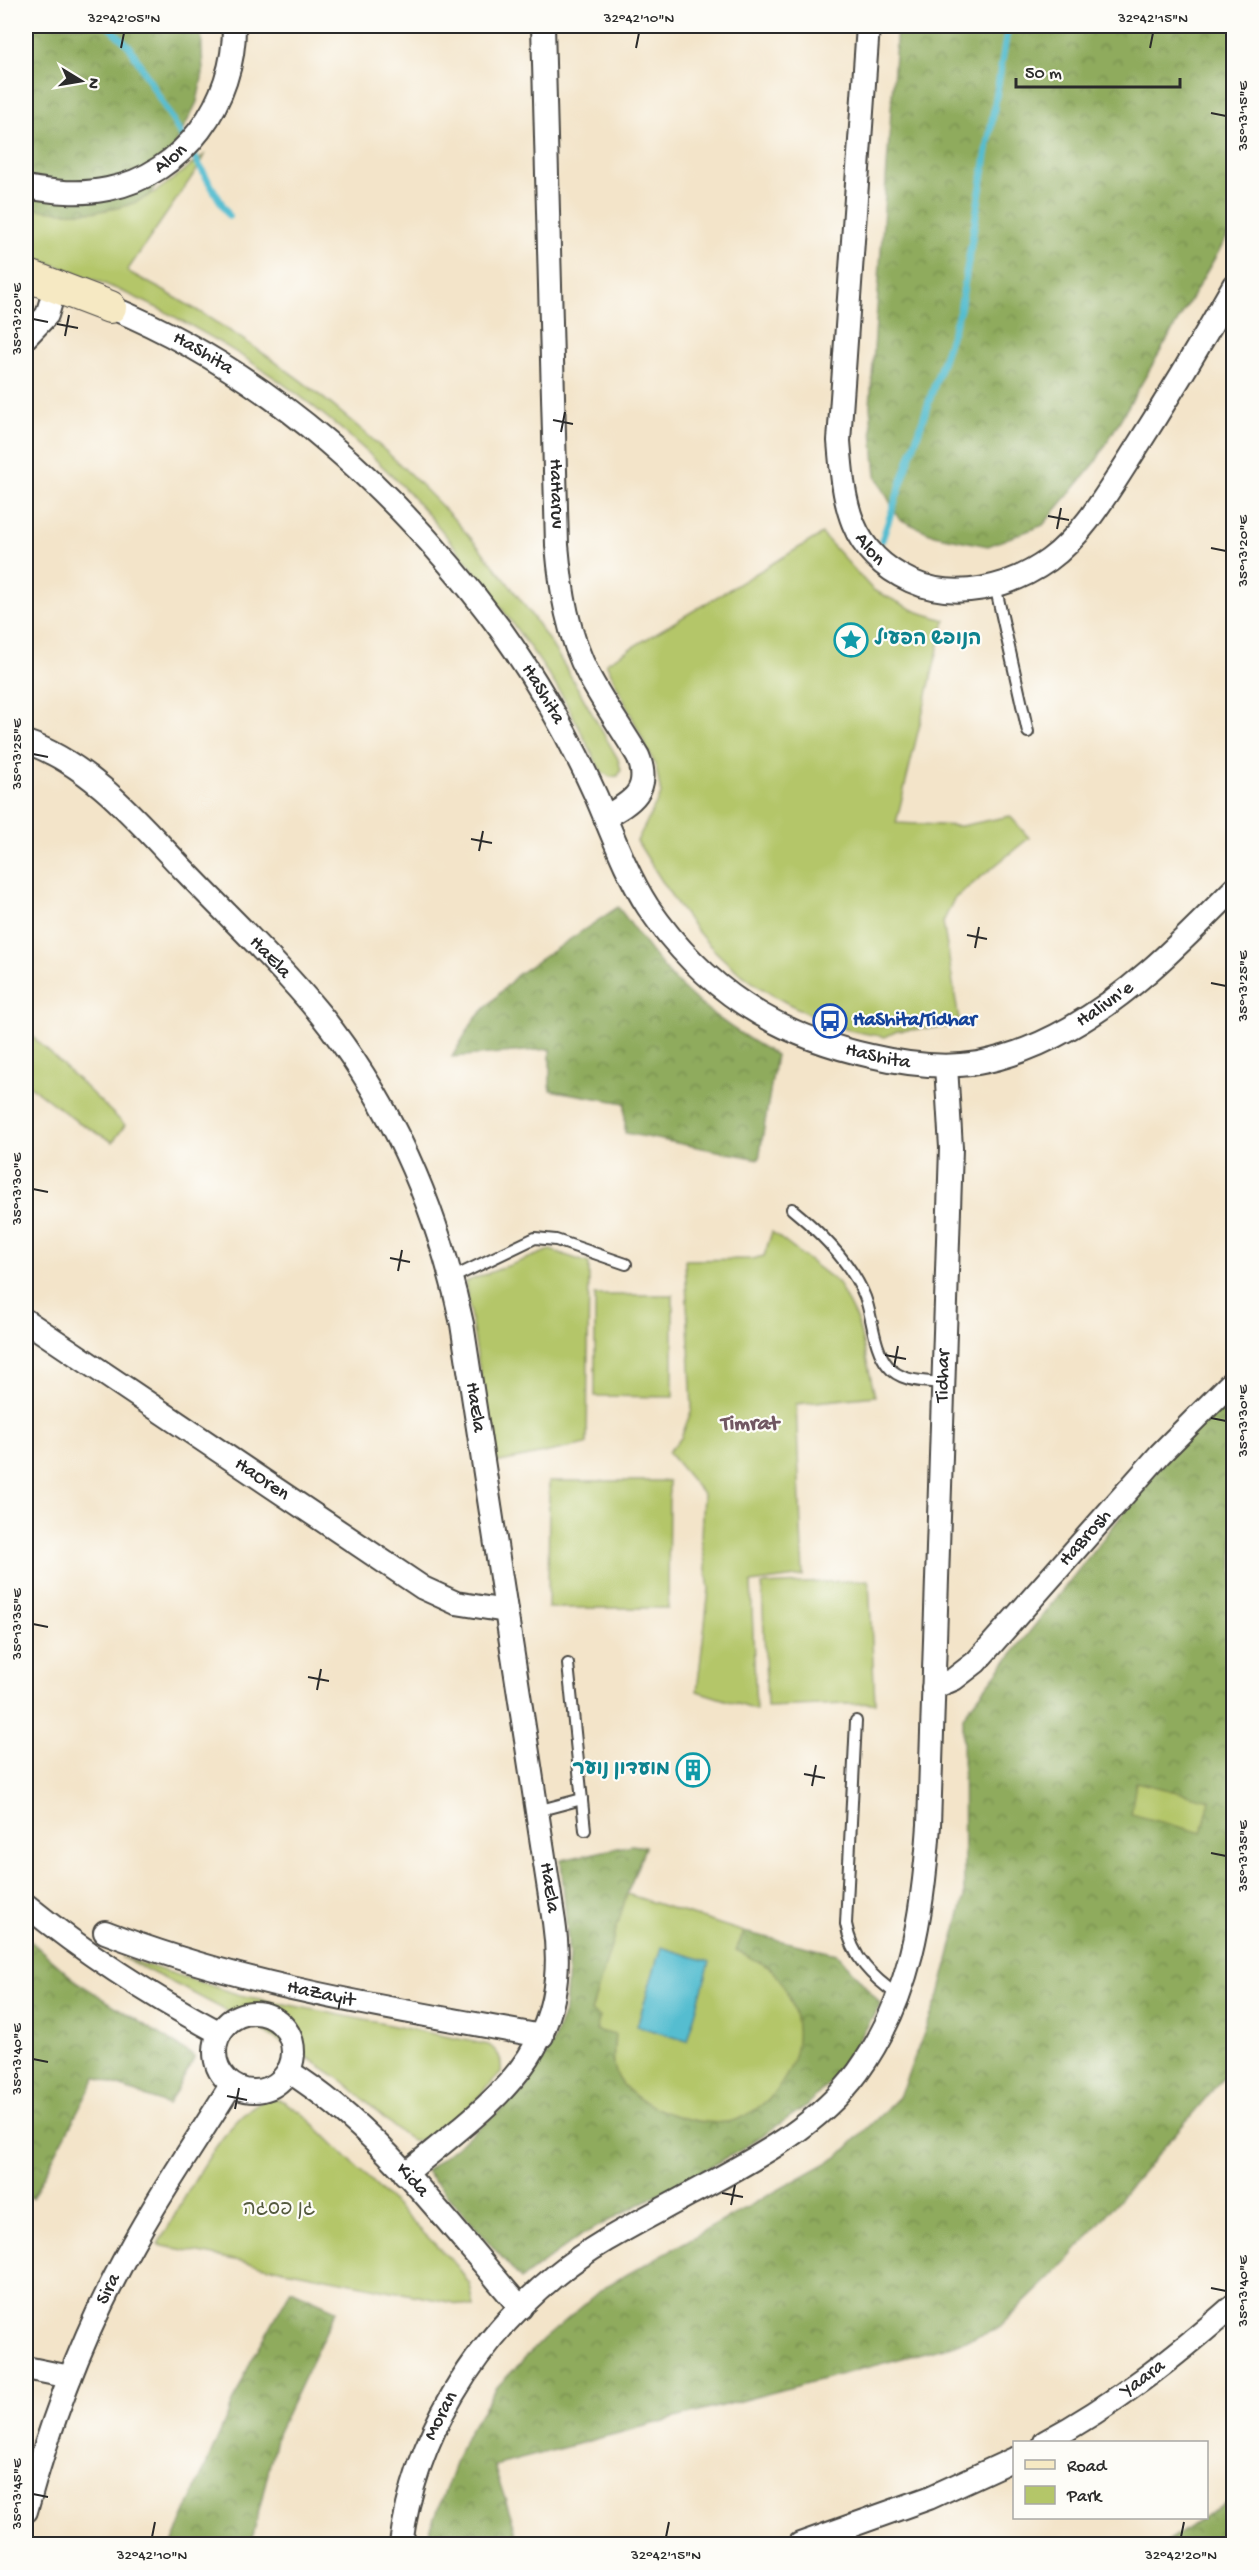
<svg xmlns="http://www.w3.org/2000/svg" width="1259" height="2570" viewBox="0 0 1259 2570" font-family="'Gochi Hand','Playpen Sans Hebrew',sans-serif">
  <defs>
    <pattern id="forest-crowns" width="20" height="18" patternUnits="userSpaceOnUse" patternTransform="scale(1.5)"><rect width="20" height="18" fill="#8fab5d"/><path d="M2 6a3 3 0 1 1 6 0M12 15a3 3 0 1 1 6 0" fill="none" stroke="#758b4d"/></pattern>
  </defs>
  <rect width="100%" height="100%" fill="#fdfcf7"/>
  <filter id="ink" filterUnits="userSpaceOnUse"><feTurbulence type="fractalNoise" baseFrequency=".0167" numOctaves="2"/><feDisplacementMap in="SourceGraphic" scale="12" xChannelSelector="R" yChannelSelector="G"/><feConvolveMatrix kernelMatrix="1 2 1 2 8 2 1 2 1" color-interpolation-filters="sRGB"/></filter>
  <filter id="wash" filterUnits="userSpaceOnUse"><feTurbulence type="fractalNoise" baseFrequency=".008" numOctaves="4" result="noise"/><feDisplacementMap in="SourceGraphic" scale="24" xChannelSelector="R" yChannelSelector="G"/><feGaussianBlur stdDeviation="1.35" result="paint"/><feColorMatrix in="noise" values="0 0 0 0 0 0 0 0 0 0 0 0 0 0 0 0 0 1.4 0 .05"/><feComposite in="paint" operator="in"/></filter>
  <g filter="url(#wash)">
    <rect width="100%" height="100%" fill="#f3e4c9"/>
    <g fill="url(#forest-crowns)" stroke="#5d6b44" stroke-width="1.5">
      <polygon points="26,26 201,26 203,73 197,102 109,277 26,247"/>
      <polygon points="897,26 1233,26 1233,227 1095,463 1043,525 988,546 934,535 899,519 876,476 870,406"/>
      <path d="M 618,907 C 632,925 645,945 660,963 C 691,1002 733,1031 776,1055 L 759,1159 L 625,1133 L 625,1103 L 550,1090 L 550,1049 L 452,1057 L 474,1020 L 517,975 Z"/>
      <polygon points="1233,1385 1233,2066 1067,2261 996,2330 948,2346 494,2466 520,2544 425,2544 465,2437 497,2387 543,2340 606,2286 839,2156 899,2097 939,1995 964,1898 963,1716 1205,1410"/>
      <polygon points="632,1845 645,1847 627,1894 600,2017 615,2034 613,2063 771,1969 736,1950 744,1932 837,1954 881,2004 837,2075 806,2106 741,2150 580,2236 521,2279 426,2171 524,2091 552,2045 565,2009 569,1955 561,1860"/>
      <polygon points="26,1937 77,1982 195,2057 168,2105 96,2077 32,2198 26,2196"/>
      <polygon points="291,2290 336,2310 277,2434 251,2544 172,2544 250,2363"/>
      <polygon points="1233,2497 1233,2544 1165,2544"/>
    </g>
    <g fill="#b4c669" stroke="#70784a" stroke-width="1.5">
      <path d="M 204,155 L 198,168 L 127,271 C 291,356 448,486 549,641 C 574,679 595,720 618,759 L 621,770 L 618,776 L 610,777 L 601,771 C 588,747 577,722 564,699 C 548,671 528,645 510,620 C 471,565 428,509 379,463 C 281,370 155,294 26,256 L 26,207 C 63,215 114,216 148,196 C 168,185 186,168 204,155 Z"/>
      <path d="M 822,534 L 873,590 L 918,612 L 945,620 L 896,823 L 961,826 L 1010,816 L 1029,838 L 954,899 L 943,922 L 960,1026 L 897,1031 L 885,1037 C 869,1034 852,1032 836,1026 C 825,1023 814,1016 803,1011 C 715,970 686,921 637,841 L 661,794 L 656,767 L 606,663 Z"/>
      <polygon points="26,1030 125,1125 113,1142 75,1120 26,1083"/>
      <polygon points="772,1232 838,1283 858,1323 875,1396 796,1404 803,1576 751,1583 756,1710 697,1691 709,1589 701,1537 703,1494 668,1452 681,1438 692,1409 685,1260 752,1259 764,1256"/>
      <polygon points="550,1250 589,1263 587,1444 495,1463 465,1282"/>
      <polygon points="595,1295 673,1295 673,1397 595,1396"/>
      <polygon points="549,1481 669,1481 668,1608 548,1608"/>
      <polygon points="869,1580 875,1703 767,1707 762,1585"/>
      <polygon points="1136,1782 1210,1800 1202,1833 1131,1814"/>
      <path d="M 627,1894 L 744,1932 L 736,1950 C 747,1956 762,1962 772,1970 C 780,1977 784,1987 789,1997 C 811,2046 786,2098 738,2119 C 707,2132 636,2108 619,2079 C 611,2065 614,2050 615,2035 L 596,2030 L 600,2017 L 591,2012 Z"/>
      <path d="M 121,1957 L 240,1995 L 489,2045 C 500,2053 502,2060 501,2073 C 482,2092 441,2144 412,2140 C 404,2139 357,2092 344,2082 C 277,2035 194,1993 121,1957 Z"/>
      <path d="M 270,2098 L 283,2101 L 301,2112 L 458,2267 L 470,2285 L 474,2307 L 158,2245 C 181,2206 227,2109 270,2098 Z"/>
    </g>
    <polygon fill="#54bdd0" stroke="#40747e" stroke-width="1.5" points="661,1947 710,1962 687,2041 637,2026"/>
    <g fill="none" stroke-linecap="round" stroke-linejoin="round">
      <g stroke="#54bdd0" stroke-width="7">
        <polyline points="108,26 129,46 229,216"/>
        <polyline points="882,540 960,310 1008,26"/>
      </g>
    </g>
  </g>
  <g filter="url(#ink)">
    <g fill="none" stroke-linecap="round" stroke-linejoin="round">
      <defs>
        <g id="service">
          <polyline points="995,585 1028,732"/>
          <path d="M 792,1209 C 820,1232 851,1262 865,1297 C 873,1318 873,1348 888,1366 C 900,1382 924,1381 943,1383"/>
          <polyline points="452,1278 535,1238 556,1240 626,1264"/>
          <polyline points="568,1664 585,1830"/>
          <path d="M 856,1721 L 846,1924 C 852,1958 872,1977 899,1996"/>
          <polyline points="537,1811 582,1799"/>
        </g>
        <g id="minor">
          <path id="s1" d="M 543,26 L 557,545 C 561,591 568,636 589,676 C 604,704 622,729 638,756 C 652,790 632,802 605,817"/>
          <path id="s2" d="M 868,26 L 839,441 C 844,503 848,552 911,581 C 955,601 1010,588 1049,560 C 1082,536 1106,495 1128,461 C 1165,403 1200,345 1234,285"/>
          <path id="s3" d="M 26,187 C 53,192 80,195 108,189 C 184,174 235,101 234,26"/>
          <path id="s4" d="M 110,307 C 268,372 400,493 501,630 C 538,682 570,738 596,796 C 612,833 626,873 648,907 C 704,989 775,1035 871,1056 C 905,1064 943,1069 978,1063 C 1010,1057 1042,1044 1070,1028 C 1134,992 1183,940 1234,889"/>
          <polyline points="26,337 47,315 56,285"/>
          <path id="s5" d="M 26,742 C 91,764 140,824 186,872 C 231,919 279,964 320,1014 C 393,1105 438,1210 462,1324 L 554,1922 C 573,2053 494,2100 405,2174"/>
          <path id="s6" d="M 26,1321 L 423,1588 L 456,1603 L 506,1611"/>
          <path id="s7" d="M 933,1688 L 954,1679 L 976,1662 L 1160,1454 L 1234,1380"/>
          <path d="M 26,1905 C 86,1954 151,1996 220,2033"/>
          <path id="s8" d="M 105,1932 C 246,1987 394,2009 542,2036"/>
          <circle cx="254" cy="2052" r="39"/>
          <path id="s9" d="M 288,2071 C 380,2128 450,2227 521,2308"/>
          <polyline points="26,2368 70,2377"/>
          <path id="s10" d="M 1045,2442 C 1114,2405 1175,2357 1234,2305"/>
          <path id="s11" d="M 26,2511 C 48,2431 77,2351 115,2277 C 149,2210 192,2148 231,2085"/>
          <path id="s12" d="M 401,2544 C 415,2437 473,2343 556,2275 C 596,2242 645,2219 690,2194 C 751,2161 816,2129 858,2072 C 911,1998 923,1913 929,1825 L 951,1148 L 946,1066"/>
          <polyline points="800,2544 929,2498 1014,2459"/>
        </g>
        <polyline id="secondary" points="26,275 110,307"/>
      </defs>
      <use href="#service" stroke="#494743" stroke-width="14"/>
      <use href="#minor" stroke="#494743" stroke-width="26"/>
      <use href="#secondary" stroke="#494743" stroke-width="34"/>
      <use href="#service" stroke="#fff" stroke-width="10"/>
      <use href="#minor" stroke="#fff" stroke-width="22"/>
      <use href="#secondary" stroke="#f6e9c3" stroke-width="32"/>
    </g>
  </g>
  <path fill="none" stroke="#2b2b2b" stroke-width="2" d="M 121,48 L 124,33M 636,48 L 639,33M 1150,48 L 1153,33M 1211,113 L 1226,116M 33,319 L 48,322M 57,324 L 78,328M 65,336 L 69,315M 553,420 L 573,424M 561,432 L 565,412M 1048,516 L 1069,520M 1057,529 L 1061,508M 1211,548 L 1226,551M 33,754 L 48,757M 471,839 L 492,843M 479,851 L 483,831M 967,935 L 987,939M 975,948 L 979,927M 1211,983 L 1226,986M 33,1189 L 48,1192M 390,1258 L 410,1262M 398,1271 L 402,1250M 885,1355 L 906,1359M 894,1367 L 898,1346M 1211,1418 L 1226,1421M 33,1624 L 48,1627M 308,1677 L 329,1681M 317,1690 L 321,1669M 804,1774 L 825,1778M 812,1786 L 816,1765M 1211,1853 L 1226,1856M 33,2059 L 48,2062M 227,2096 L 247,2100M 235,2109 L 239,2088M 722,2193 L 743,2197M 731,2205 L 735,2185M 1211,2288 L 1226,2291M 33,2494 L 48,2497M 152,2537 L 155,2522M 666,2537 L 669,2522M 1181,2537 L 1184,2522"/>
  <defs>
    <symbol id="sight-ring" viewBox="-11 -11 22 22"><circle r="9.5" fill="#fdfcf7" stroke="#0f9aa8" stroke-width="1.5"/><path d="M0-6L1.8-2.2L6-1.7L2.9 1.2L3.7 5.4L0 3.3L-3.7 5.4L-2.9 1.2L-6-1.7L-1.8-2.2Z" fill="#0f9aa8"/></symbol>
    <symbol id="bus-ring" viewBox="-11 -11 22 22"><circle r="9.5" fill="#fdfcf7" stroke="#1a4fb4" stroke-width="1.5"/><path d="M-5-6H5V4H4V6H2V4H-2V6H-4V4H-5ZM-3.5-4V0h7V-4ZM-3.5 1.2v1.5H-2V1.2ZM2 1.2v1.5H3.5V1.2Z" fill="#1a4fb4"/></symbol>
    <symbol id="building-ring" viewBox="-11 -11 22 22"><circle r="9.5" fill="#fdfcf7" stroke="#0f9aa8" stroke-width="1.5"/><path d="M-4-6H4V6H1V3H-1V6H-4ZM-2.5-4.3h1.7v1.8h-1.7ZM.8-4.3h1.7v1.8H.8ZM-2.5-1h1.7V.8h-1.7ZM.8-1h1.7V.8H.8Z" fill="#0f9aa8"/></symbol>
  </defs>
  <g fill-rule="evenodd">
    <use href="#sight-ring" x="832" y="621" width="38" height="38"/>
    <use href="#bus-ring" x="811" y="1002" width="38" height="38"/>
    <use href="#building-ring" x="674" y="1751" width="38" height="38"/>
  </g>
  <g text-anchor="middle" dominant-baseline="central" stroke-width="4.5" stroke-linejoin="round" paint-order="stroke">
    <g font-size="20" fill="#2b2b2b" stroke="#fdfcf7">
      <text stroke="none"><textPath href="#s3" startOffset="153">Alon</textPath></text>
      <text stroke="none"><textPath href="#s4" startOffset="104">HaShita</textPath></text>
      <text stroke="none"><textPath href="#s1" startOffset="468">HaHaruv</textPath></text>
      <text stroke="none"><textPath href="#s2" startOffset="531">Alon</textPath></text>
      <text stroke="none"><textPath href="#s4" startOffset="590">HaShita</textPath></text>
      <text stroke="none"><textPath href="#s5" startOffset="328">HaEla</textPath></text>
      <text stroke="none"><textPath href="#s4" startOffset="1352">Halivn'e</textPath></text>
      <text stroke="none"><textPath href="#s4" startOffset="1110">HaShita</textPath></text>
      <text stroke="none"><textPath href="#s12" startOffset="1394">Tidhar</textPath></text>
      <text stroke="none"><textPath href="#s5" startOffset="832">HaEla</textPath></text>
      <text stroke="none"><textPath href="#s6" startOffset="284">HaOren</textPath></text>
      <text stroke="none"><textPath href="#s7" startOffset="216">HaBrosh</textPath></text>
      <text stroke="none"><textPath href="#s5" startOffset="1318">HaEla</textPath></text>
      <text stroke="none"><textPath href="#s8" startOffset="225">HaZayit</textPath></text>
      <text stroke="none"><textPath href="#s9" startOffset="166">Kida</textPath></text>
      <text stroke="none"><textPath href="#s11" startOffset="237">Sira</textPath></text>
      <text stroke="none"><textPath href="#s10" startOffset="117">Yaara</textPath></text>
      <text stroke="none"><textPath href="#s12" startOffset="135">Moran</textPath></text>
    </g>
    <g font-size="20" font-weight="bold" fill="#0d838f" stroke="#fdfcf7" text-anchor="start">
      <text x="874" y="640">הנופש הפעיל</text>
      <text x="670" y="1770" text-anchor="end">מועדון נוער</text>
    </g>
    <g font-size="20" font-weight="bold" fill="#164399" stroke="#fdfcf7" text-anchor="start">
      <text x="853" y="1021">HaShita/Tidhar</text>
    </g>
    <g font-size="20" fill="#545a3e" stroke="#fdfcf7">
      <text x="279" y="2210">גן פסגה</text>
    </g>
    <g font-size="22" font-weight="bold" fill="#715762" stroke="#fdfcf7">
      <text x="750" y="1425">Timrat</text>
    </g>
  </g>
  <rect width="1259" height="2570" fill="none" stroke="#fdfcf7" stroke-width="66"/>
  <rect x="1013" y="2441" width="195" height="78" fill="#fdfcf7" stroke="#a9a8a5" stroke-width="1.5"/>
  <rect x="1025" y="2460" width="30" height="9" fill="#f6e9c3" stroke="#a9a8a5" stroke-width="1.5"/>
  <text x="1067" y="2471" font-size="18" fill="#2b2b2b">Road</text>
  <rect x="1025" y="2486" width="30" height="18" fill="#b4c669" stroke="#a9a8a5" stroke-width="1.5"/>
  <text x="1067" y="2501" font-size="18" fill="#2b2b2b">Park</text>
  <g transform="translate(81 81) rotate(101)" stroke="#fdfcf7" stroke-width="4.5" paint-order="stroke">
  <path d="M0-4.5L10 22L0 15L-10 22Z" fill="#2b2b2b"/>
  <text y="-9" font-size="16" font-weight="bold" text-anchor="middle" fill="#2b2b2b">N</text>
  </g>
  <path d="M1016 78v9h164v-9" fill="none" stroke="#2b2b2b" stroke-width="3"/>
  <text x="1025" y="78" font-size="18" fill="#2b2b2b" stroke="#fdfcf7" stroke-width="4.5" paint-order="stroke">50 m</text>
  <rect x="33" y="33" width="1193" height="2504" fill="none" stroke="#2b2b2b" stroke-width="2"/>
  <g font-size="15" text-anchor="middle" fill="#2b2b2b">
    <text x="124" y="22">32°42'05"N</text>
    <text x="639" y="22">32°42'10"N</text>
    <text x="1153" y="22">32°42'15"N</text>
    <text transform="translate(1242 116) rotate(-90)" y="5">35°13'15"E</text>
    <text transform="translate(16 319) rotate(-90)" y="5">35°13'20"E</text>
    <text transform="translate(1242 551) rotate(-90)" y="5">35°13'20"E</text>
    <text transform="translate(16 754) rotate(-90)" y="5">35°13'25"E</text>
    <text transform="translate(1242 986) rotate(-90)" y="5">35°13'25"E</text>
    <text transform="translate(16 1189) rotate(-90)" y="5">35°13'30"E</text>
    <text transform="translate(1242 1421) rotate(-90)" y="5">35°13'30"E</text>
    <text transform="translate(16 1624) rotate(-90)" y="5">35°13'35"E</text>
    <text transform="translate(1242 1856) rotate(-90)" y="5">35°13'35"E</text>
    <text transform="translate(16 2059) rotate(-90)" y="5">35°13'40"E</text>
    <text transform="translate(1242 2291) rotate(-90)" y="5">35°13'40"E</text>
    <text transform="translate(16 2494) rotate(-90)" y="5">35°13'45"E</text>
    <text x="152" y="2559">32°42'10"N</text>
    <text x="666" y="2559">32°42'15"N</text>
    <text x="1181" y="2559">32°42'20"N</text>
  </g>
</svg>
